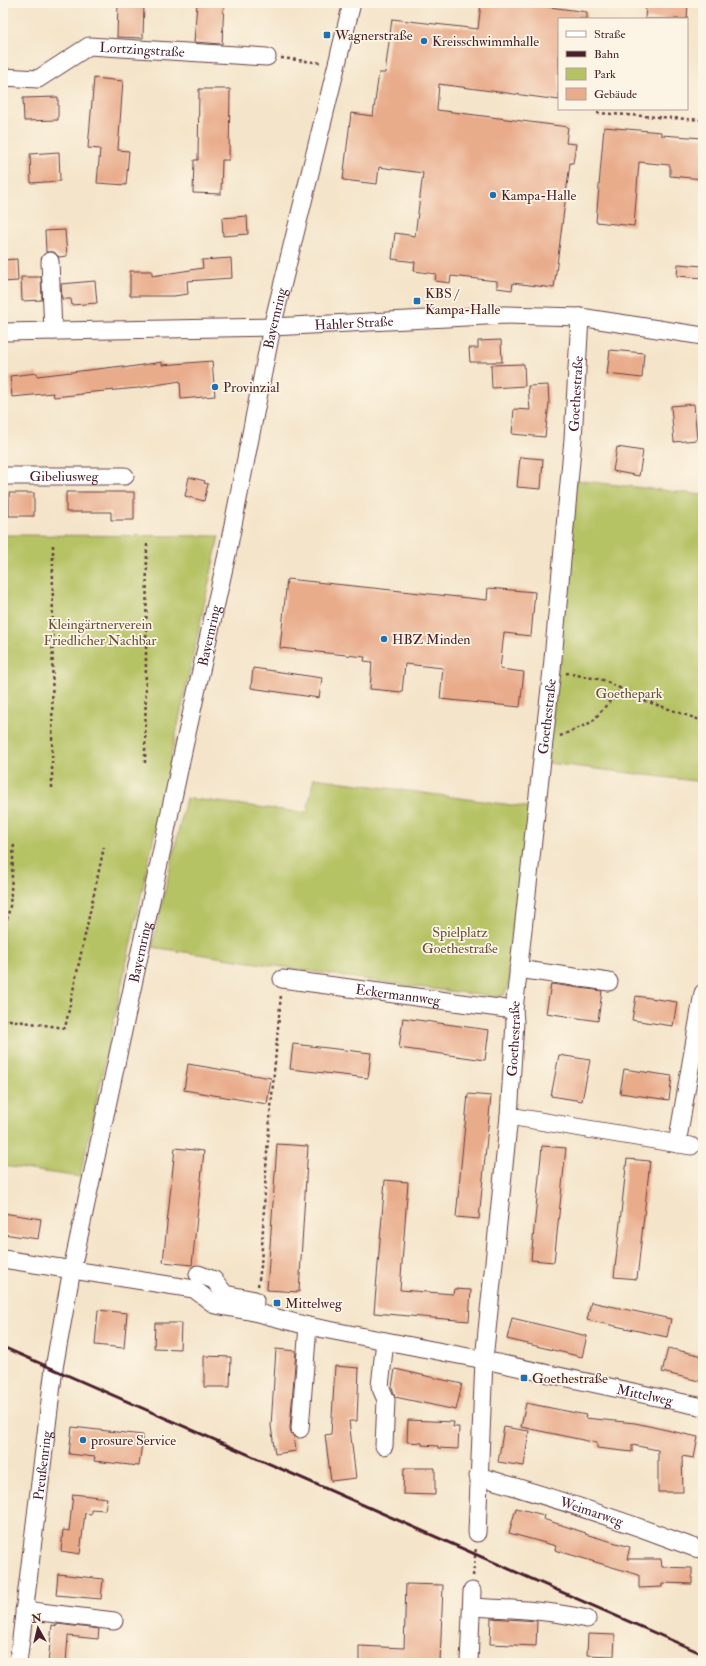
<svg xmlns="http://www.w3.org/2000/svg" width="706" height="1666" viewBox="0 0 706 1666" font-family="'IM FELL Double Pica',serif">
  <rect width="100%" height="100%" fill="#fcf5e5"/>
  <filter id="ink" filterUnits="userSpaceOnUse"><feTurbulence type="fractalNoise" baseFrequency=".025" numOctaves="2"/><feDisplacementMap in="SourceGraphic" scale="8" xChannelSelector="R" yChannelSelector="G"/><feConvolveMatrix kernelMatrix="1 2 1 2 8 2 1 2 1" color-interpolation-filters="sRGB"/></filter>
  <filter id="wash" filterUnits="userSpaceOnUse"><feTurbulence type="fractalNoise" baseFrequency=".012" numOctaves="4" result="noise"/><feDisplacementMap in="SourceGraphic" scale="16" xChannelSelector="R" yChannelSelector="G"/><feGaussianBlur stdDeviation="0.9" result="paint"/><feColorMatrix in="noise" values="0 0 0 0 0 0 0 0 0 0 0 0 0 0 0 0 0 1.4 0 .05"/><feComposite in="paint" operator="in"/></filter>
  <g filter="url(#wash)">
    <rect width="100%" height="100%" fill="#f4e4c9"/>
    <g fill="#b6c365" stroke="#807148">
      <polygon points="575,480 703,495 703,782 548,763"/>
      <polygon points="3,535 219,536 80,1177 3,1166"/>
      <polygon points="314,778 533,808 508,987 504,995 496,997 394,984 152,947 186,798 307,813"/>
    </g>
    <g id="blocks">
      <g fill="#e9ac8b">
        <polygon points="118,3 144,3 143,38 117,37"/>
        <polygon points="197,3 224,3 222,44 194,42"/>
        <polygon points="481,3 520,3 587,12 587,19 559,19 559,100 439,84 437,110 568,127 566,143 576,144 573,163 570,163 554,288 513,283 512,290 497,288 497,281 451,276 450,283 435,281 436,274 414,271 415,262 392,259 395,233 415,236 423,173 379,167 377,184 343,180 351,113 373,116 379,73 385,73 392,19 478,29"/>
        <polygon points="646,3 688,3 687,19 645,19"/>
        <polygon points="94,78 123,81 118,150 129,151 126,185 97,183 100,149 88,148"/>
        <polygon points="199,89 230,89 229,160 222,160 221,194 193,193 194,160 198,160"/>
        <polygon points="58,97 58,120 24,121 23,98"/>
        <polygon points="604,127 661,132 661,135 703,138 703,179 670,176 670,165 639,162 634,226 596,222"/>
        <polygon points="59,152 60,181 31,183 30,154"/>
        <polygon points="247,216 248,234 223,236 222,218"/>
        <polygon points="65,230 67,256 59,257 54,252 46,252 45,231"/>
        <polygon points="231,258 232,278 187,281 188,294 174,296 130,296 130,271 152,271 152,276 203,268 202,260"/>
        <polygon points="17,259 18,281 3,282 3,260"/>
        <polygon points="678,264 703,266 703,278 677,276"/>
        <polygon points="21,277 41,277 42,300 22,301"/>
        <polygon points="95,281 97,303 72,305 71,299 62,299 61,284"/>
        <polygon points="501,340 502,362 470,362 469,348 478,348 478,341"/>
        <polygon points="610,350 644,353 642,378 607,374"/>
        <polygon points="212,361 215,396 181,399 180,381 138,388 83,393 83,394 54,397 53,393 12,397 10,376 37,373 37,376 123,366 123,368 162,362 162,365"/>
        <polygon points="524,364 525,386 492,388 491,365"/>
        <polygon points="548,385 549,403 545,437 512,434 514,409 530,410 528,386"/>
        <polygon points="694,404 697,440 674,442 671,406"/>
        <polygon points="617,447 643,451 639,476 613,471"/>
        <polygon points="520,457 543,459 541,489 517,487"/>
        <polygon points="189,477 205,481 204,483 208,484 204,501 185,496"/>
        <polygon points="66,492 134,492 134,520 111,520 111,512 66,512"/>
        <rect x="9" y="493" width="25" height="23"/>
        <polygon points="287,579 487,600 488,588 535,592 531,636 504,633 500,669 524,672 520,707 440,699 443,668 405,664 402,692 370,689 372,662 364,661 365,657 280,648"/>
        <polygon points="253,668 322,678 319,698 251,688"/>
        <polygon points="551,984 602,991 598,1021 546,1013"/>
        <polygon points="636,996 677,1002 673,1026 632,1020"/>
        <polygon points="403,1018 489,1030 485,1060 399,1048"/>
        <polygon points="293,1044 371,1053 368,1078 290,1069"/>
        <polygon points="559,1055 590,1060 582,1101 551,1096"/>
        <polygon points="188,1064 271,1078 267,1104 184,1090"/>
        <polygon points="624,1069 672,1076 669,1100 620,1093"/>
        <polygon points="468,1094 491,1096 479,1219 456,1217"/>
        <polygon points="277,1144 308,1146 299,1292 267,1290"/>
        <polygon points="542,1146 566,1148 554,1262 531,1260"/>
        <polygon points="175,1148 204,1151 192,1265 163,1262"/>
        <polygon points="627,1159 650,1161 637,1279 614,1277"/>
        <polygon points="385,1180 408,1182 400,1290 453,1294 454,1289 471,1290 469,1321 374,1313"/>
        <polygon points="3,1213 41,1219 38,1239 3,1234"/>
        <polygon points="591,1302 671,1319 667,1337 587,1320"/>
        <polygon points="98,1310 127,1313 124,1348 95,1345"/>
        <polygon points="512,1318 587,1336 582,1357 507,1339"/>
        <polygon points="155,1323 181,1323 180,1349 154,1348"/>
        <polygon points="668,1348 703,1356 703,1382 662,1372"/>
        <polygon points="276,1349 296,1351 290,1428 291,1433 294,1437 296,1451 275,1454 271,1426"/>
        <polygon points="204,1356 231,1357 230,1387 204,1387"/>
        <polygon points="335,1366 359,1368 357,1421 349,1421 356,1478 331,1481 325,1435 331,1434"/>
        <polygon points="395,1369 462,1384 456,1410 395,1397 392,1387"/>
        <polygon points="526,1403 586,1415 585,1418 635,1423 698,1437 694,1458 682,1456 683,1492 658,1492 658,1450 632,1445 632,1452 597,1448 597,1443 521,1427"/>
        <polygon points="408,1420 454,1422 453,1427 459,1427 458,1449 438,1448 438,1446 422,1445 422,1443 407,1442"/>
        <polygon points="72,1427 143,1435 139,1466 94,1461 95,1457 69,1454"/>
        <polygon points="504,1427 529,1431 524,1466 498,1462"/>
        <polygon points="404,1468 435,1468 435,1495 403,1494"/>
        <polygon points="73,1494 107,1498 105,1510 91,1509 91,1514 85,1513 80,1554 61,1551 63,1530 69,1531"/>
        <polygon points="516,1508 544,1515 543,1519 586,1533 585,1534 630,1547 627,1559 661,1559 662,1567 692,1568 692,1584 662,1583 662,1587 639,1588 639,1575 555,1550 556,1546 509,1533"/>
        <polygon points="58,1574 103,1579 101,1599 56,1595"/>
        <polygon points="406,1584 443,1585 440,1663 359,1663 359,1646 404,1648"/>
        <polygon points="491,1618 537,1621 536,1646 490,1644"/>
        <polygon points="57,1624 99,1629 98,1639 68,1636 66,1663 48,1663 52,1625 57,1626"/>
        <polygon points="588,1634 615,1635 614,1656 587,1655"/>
      </g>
    </g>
  </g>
  <g filter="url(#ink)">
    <use href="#blocks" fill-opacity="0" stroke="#643d43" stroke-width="1"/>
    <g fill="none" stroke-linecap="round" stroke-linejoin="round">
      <defs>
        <g id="minor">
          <path id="s1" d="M 3,77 L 38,79 L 89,46 L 267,57"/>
          <polyline points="50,261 53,331"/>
          <path id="s2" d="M 3,332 L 272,327 L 505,315 L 580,317 L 703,336"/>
          <path id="s3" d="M 3,476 L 125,476"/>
          <polyline points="518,969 609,982"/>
          <path id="s4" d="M 282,979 L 514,1010"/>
          <polyline points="509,1116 691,1146"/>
          <polyline points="677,1144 703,993"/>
          <path id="s5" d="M 3,1259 L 194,1289 L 215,1305 L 254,1312 L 308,1326 L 484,1360 L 703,1407"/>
          <polyline points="198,1274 214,1280 225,1294 255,1300 254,1312"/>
          <polyline points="300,1429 308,1326"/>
          <polyline points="384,1446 386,1400 380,1386 385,1341"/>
          <path id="s6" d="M 478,1476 C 552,1497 624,1521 695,1548 L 703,1549"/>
          <path id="s7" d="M 477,1533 L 484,1360 L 509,1116 L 515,1022 L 514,1010 L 552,670 L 573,439 L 580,317"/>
          <path d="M 472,1607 C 510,1609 549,1610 587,1619"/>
          <polyline points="24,1610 114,1621"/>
          <path id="s8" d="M 18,1663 L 54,1368 L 72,1269 L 185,742 L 228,550 L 272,327 L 352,3"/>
          <polyline points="469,1663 472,1591"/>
        </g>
      </defs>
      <use href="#minor" stroke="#643d43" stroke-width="19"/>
      <g stroke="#643d43" stroke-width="2.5" stroke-dasharray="3 3" stroke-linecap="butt">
        <polyline points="281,58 322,63"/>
        <polyline points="597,113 703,120"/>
        <polyline points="566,673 603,680 646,701 703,721"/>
        <polyline points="560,736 592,722 621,688"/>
        <polyline points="145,763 147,543"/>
        <polyline points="52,788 53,542"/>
        <polyline points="3,937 10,906 14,842"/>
        <polyline points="3,1019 65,1028 104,847"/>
        <polyline points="258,1286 261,1266 267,1152 281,994"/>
        <polyline points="473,1576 476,1547"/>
      </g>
      <use href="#minor" stroke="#fff" stroke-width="17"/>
      <polyline stroke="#4a1f2b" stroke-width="3" points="3,1347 703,1654"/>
    </g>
  </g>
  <g fill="#1f6fb2" stroke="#fcf5e5" stroke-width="1.5">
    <rect x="323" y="31" width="8" height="8" rx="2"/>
    <circle cx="424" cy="41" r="4"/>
    <circle cx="493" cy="195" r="4"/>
    <rect x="413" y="297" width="8" height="8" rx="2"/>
    <circle cx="215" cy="387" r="4"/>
    <circle cx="384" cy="639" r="4"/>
    <rect x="273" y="1299" width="8" height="8" rx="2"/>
    <rect x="520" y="1374" width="8" height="8" rx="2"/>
    <circle cx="83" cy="1440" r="4"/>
  </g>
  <g text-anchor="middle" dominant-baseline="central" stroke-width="3.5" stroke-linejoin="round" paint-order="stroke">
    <g font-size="14" fill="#4a1f2b" stroke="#fcf5e5" text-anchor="start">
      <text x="335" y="35">Wagnerstraße</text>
      <text x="432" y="41">Kreisschwimmhalle</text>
      <text x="501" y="195">Kampa-Halle</text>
      <text x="425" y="293">KBS /<tspan x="425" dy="16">Kampa-Halle</tspan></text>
      <text x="223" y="387">Provinzial</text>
      <text x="392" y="639">HBZ Minden</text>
      <text x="285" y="1303">Mittelweg</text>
      <text x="532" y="1378">Goethestraße</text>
      <text x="91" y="1440">prosure Service</text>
    </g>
    <g font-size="14" fill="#4a1f2b" stroke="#fcf5e5">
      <text stroke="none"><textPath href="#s1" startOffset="149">Lortzingstraße</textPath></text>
      <text stroke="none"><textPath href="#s8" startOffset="1370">Bayernring</textPath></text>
      <text stroke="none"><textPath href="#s2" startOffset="351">Hahler Straße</textPath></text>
      <text stroke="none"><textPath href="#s7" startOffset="1144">Goethestraße</textPath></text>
      <text stroke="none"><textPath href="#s3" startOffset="61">Gibeliusweg</textPath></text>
      <text stroke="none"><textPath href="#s8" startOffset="1046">Bayernring</textPath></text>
      <text stroke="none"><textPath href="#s7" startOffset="820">Goethestraße</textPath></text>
      <text stroke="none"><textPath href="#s8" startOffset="722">Bayernring</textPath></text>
      <text stroke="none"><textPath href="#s4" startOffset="117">Eckermannweg</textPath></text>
      <text stroke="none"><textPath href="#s7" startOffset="496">Goethestraße</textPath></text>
      <text stroke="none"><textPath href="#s5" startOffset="659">Mittelweg</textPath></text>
      <text stroke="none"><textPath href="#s8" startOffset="199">Preußenring</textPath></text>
      <text stroke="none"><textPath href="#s6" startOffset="119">Weimarweg</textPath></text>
    </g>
    <g font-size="14" fill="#6a503c" stroke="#fcf5e5">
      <text x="100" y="624">Kleingärtnerverein<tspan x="100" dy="16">Friedlicher Nachbar</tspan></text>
      <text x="629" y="693">Goethepark</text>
      <text x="460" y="932">Spielplatz<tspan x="460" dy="16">Goethestraße</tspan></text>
    </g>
  </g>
  <rect width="706" height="1666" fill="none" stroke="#fcf5e5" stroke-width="16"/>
  <rect x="558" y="18" width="130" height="92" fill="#fcf5e5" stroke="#b59f9b"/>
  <rect x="566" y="31" width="20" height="6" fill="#ffffff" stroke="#b59f9b"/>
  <text x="594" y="38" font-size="12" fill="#4a1f2b">Straße</text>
  <rect x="566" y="51" width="20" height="6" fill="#4a1f2b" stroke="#b59f9b"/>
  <text x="594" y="58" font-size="12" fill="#4a1f2b">Bahn</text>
  <rect x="566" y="68" width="20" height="12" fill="#b6c365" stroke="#b59f9b"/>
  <text x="594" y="78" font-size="12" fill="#4a1f2b">Park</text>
  <rect x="566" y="88" width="20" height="12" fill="#e9ac8b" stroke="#b59f9b"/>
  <text x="594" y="98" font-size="12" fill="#4a1f2b">Gebäude</text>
  <g transform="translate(38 1628) rotate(352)" stroke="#fcf5e5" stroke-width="3" paint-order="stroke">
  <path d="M0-3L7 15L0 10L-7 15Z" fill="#4a1f2b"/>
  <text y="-6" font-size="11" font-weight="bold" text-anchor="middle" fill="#4a1f2b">N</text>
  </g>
</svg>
